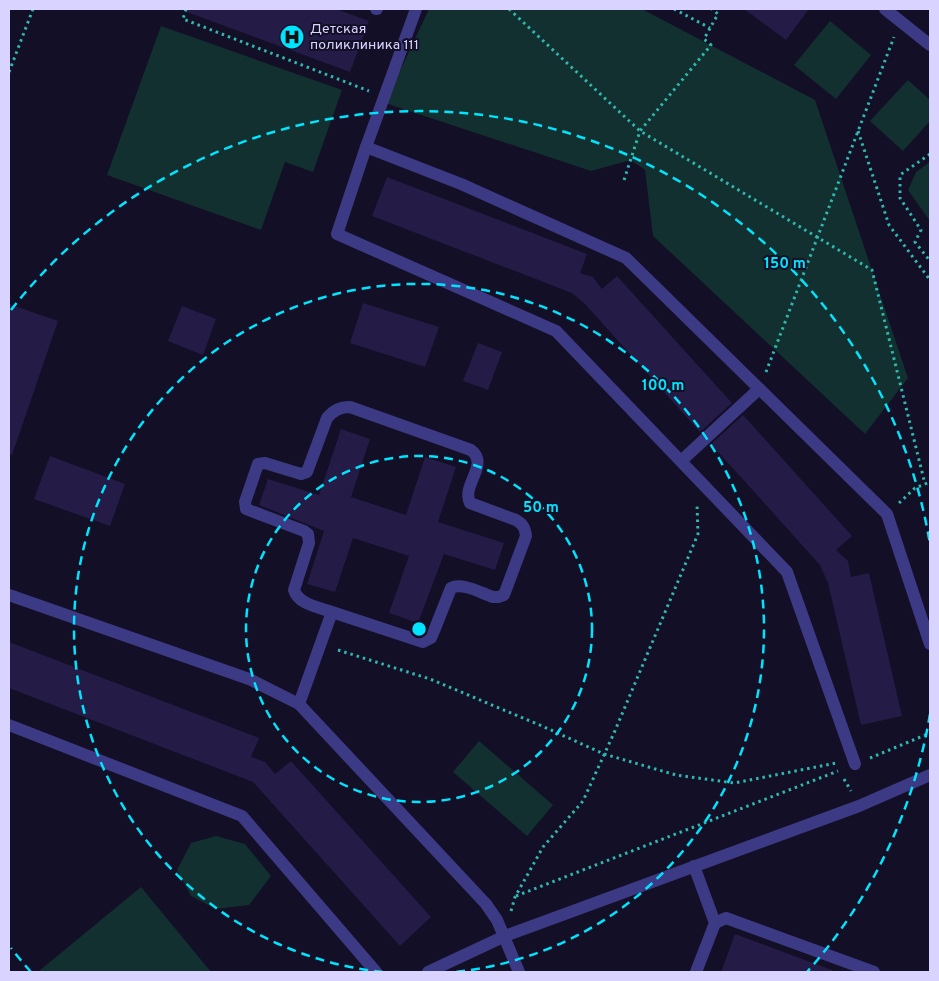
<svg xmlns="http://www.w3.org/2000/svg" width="939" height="981" viewBox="0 0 939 981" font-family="Overpass,sans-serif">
  <rect width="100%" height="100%" fill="#130f26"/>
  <g fill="#12302f">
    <polygon points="429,9 642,9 815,100 908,378 865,434 653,236 645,170 631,160 591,171 385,103"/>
    <polygon points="830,21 871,55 836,99 794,65"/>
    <polygon points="161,26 342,90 313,172 285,162 261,230 107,175"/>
    <polygon points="908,80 930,100 930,121 903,151 870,121"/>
    <polygon points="930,162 930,221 908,190 916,172"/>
    <polygon points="479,741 553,805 527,836 453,772"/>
    <polygon points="216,836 245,844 271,876 249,905 216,909 191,896 177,870 191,843"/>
    <polygon points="141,887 211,972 40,972 39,971"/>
  </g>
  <g fill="#241b47">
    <polygon points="184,9 336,9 369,21 350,72 184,11"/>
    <polygon points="744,9 809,9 786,40"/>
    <polygon points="387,177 587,254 580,273 593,277 602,289 617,276 732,403 700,432 585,304 572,293 372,216"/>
    <polygon points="363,303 439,327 425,367 350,343"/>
    <polygon points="9,304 58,321 12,455 9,454"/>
    <polygon points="182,306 216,319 203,355 168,341"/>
    <polygon points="478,343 502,352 488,390 463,381"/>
    <polygon points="743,415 852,536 836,550 848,561 851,577 869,573 902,716 861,725 828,583 820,565 711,444"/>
    <polygon points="341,429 370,439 351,497 406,515 425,457 456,467 438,522 504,543 495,570 444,554 418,623 389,613 409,556 353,538 335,592 307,584 324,531 259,505 268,479 319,495"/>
    <polygon points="50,456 125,484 110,526 34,499"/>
    <polygon points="9,642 259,738 251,757 265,762 275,774 291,761 431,917 400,946 253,782 9,688"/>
    <polygon points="735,934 832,970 832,972 721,972"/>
  </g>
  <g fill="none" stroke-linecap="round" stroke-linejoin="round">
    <g stroke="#2fb8b0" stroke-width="3" stroke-dasharray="2.5 4" stroke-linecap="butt">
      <polyline points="186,9 183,19 369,91"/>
      <polyline points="509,9 640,131 872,270 925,484"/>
      <polyline points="674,9 710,28"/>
      <polyline points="9,72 33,9"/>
      <polyline points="858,131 889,225 930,280"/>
      <polyline points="930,154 900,175 900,198 921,230 915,242 930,261"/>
      <polyline points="624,180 640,131 711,45 704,39 718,14 712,9"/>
      <polyline points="766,372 894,37"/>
      <polyline points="899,503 915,488 930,482"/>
      <polyline points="338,650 430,679 542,726 604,754 676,775 734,783 836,763"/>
      <polyline points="870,758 930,733"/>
      <polyline points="844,779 851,791"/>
      <polyline points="516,896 838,771"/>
      <polyline points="511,911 515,897 543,847 583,801 614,733 698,534 697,504"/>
    </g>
    <g stroke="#3d3a85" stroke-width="12">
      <polyline points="376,9 377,9"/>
      <polyline points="416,9 366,147 461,184 626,258 887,514 930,644"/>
      <polyline points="885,9 930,45"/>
      <polyline points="366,147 337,234 556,331 787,572 855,764"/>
      <polyline points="681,461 759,389"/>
      <polyline points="9,595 249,679 299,704 486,904 497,920 519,972"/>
      <path d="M 299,704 L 332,612 L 423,642 L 431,638 L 434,631 L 451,588 C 462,582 481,593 493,597 L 498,597 L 504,595 L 526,536 C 525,528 523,524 516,520 L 470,503 C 461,485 490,465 471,450 L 350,407 C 340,407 334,410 327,418 L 307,472 L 301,474 L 265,463 L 258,464 L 245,502 L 246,509 L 304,531 L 308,534 L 309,543 L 294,590 C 299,605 319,607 332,612"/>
      <polyline points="9,725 242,816 376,972"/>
      <polyline points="694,866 715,923"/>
      <polyline points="428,972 505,936 859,806 930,775"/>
      <polyline points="696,972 715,923 726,918 874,972"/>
    </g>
  </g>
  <g fill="none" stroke="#00e5ff" stroke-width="2.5" stroke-dasharray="9 6">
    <circle cx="419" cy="629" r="173"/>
    <path d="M383 972A345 345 0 1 1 455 972"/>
    <path d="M930 714A518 518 0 0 1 807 972M31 972A518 518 0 0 1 11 948M11 310A518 518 0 0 1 930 544"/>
  </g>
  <defs>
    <symbol id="hospital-disc" viewBox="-11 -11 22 22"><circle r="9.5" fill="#00e5ff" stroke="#130f26"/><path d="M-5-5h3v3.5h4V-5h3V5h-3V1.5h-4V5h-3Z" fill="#111"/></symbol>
  </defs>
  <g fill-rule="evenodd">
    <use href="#hospital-disc" x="278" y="23" width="28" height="28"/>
  </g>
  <g text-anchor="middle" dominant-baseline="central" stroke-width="4" stroke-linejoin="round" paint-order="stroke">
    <g font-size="14" fill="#d9d4ff" stroke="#130f26" text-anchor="start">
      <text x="310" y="29">Детская<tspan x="310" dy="16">поликлиника 111</tspan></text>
    </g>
  </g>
  <circle cx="419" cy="629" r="8" fill="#00e5ff" stroke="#130f26" stroke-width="2.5"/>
  <g font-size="15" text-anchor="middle" font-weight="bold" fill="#00e5ff" stroke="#130f26" stroke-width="4" stroke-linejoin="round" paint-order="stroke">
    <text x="785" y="268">150 m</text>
    <text x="663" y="390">100 m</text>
    <text x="541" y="512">50 m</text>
  </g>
  <rect width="939" height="981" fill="none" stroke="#d9d4ff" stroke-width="20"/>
</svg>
